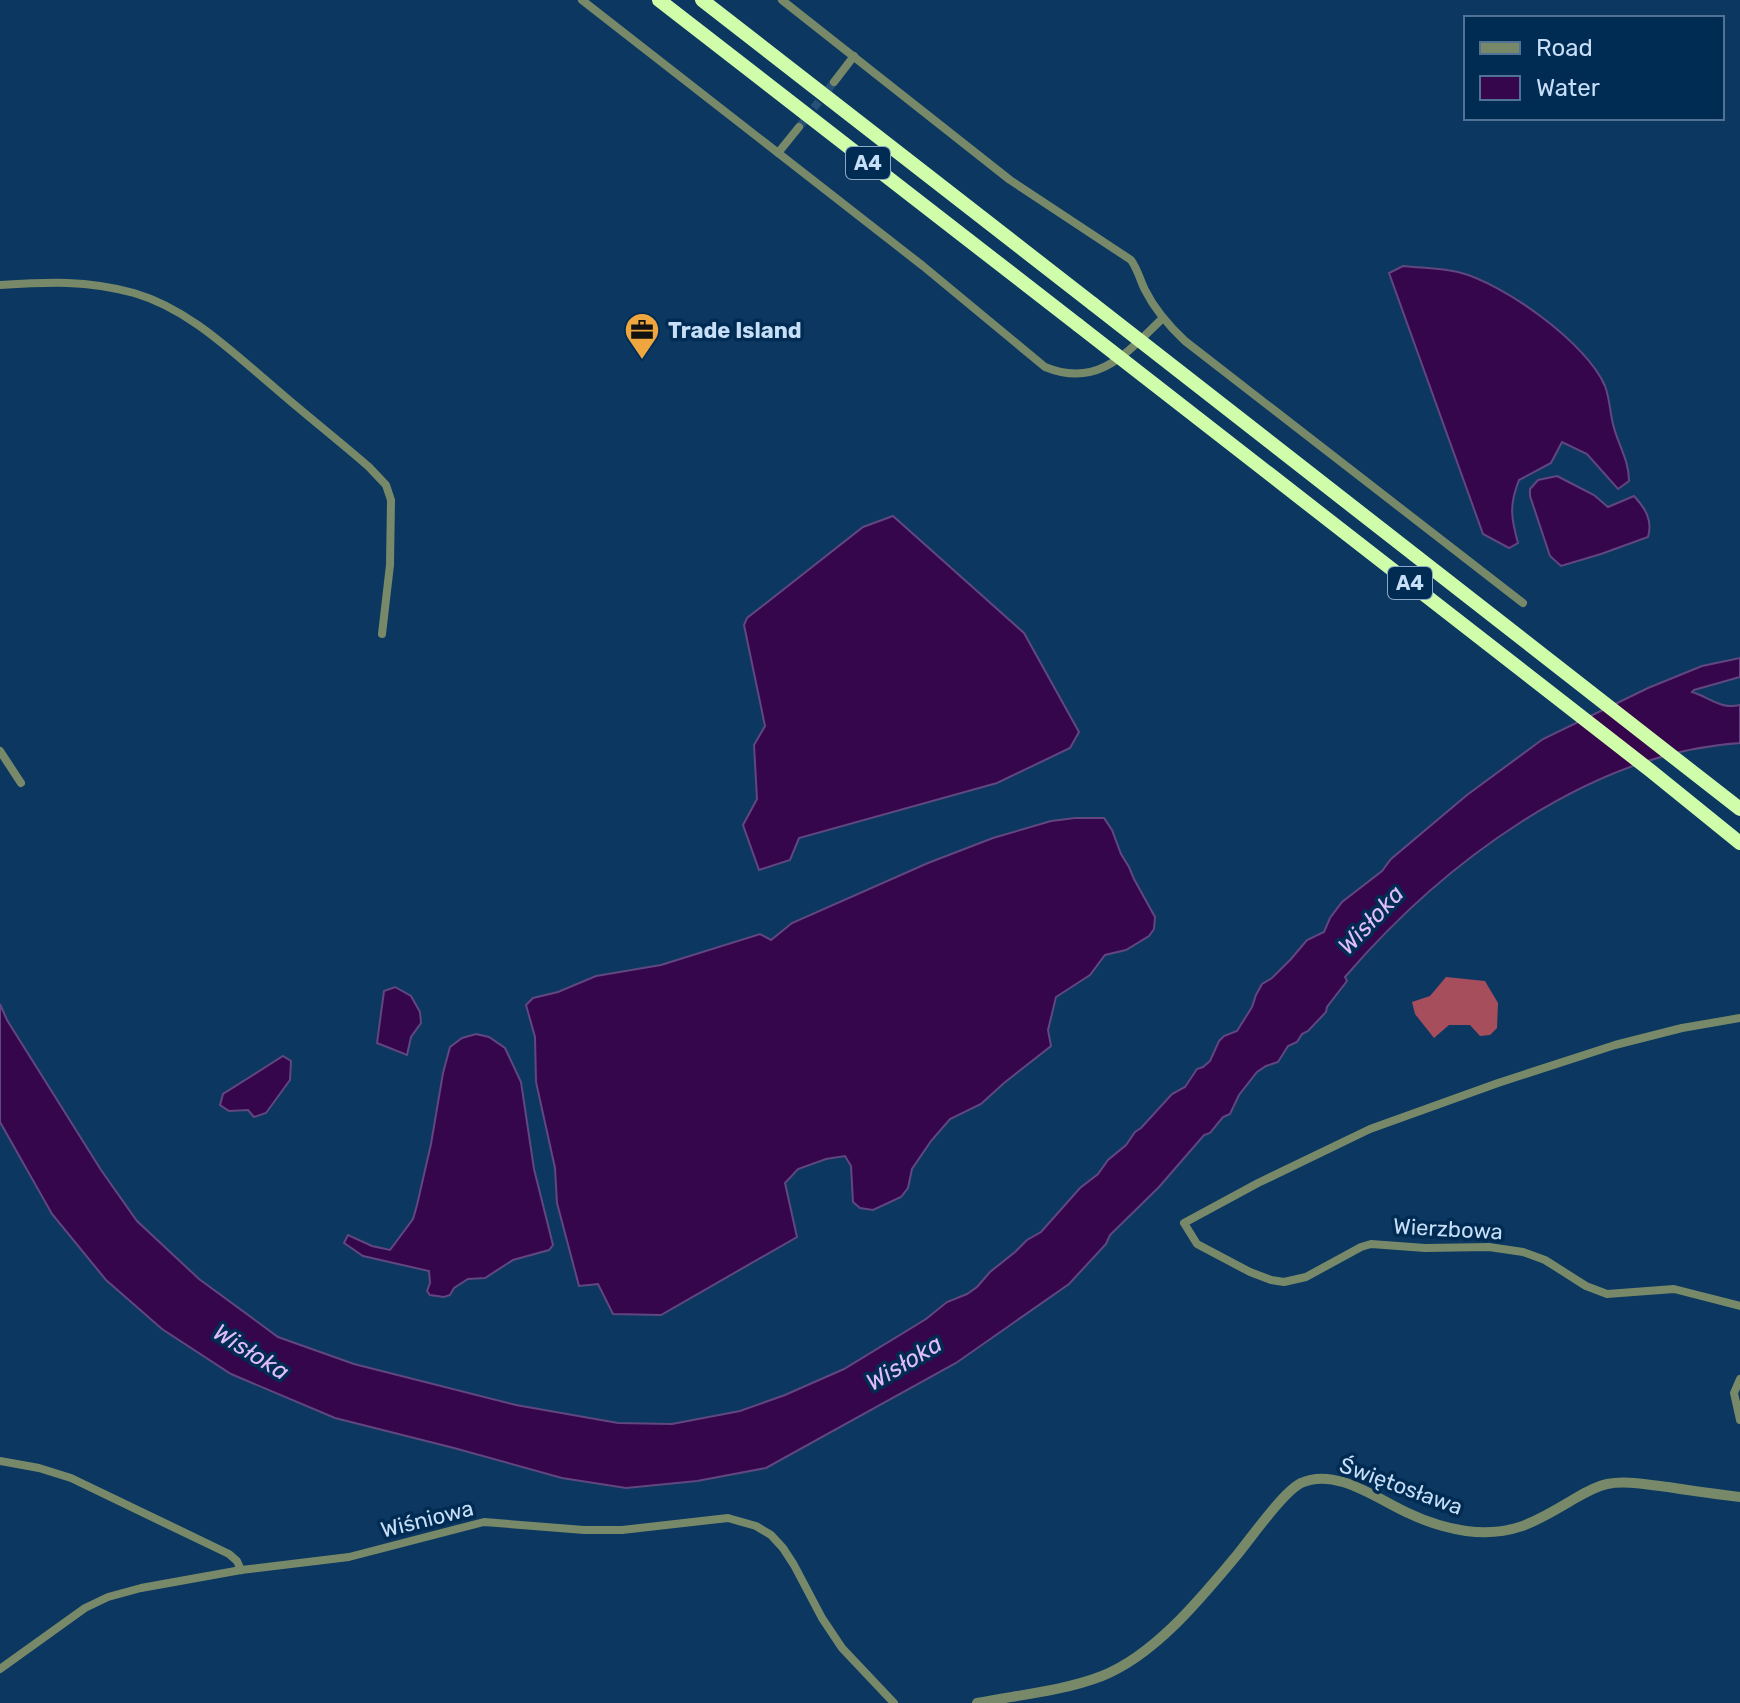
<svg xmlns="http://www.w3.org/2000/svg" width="1740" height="1703" viewBox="0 0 1740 1703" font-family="Rubik,sans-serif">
  <rect width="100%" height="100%" fill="#0b3760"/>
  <polygon fill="#a74e5d" points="1446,977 1485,981 1498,1003 1497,1028 1490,1035 1480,1036 1470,1025 1449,1025 1434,1038 1415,1014 1412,1002 1430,996"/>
  <g fill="#35064c" stroke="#61477f" stroke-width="2">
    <path d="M 1403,266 C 1421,268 1441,268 1458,272 C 1503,283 1587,343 1605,386 C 1610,399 1610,415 1614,428 C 1619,446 1629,461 1629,481 L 1618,489 L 1587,454 L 1562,442 L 1551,463 L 1519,480 C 1509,505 1511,518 1518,543 L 1509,548 L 1483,534 L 1389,273 Z"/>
    <path d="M 1557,476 L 1594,495 L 1608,507 L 1634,496 C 1645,508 1653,520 1648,537 L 1601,554 L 1561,566 L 1550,556 L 1530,496 L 1530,489 L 1538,480 Z"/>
    <polygon points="893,516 1024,633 1079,732 1070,748 997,783 799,838 790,860 759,870 743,825 757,799 754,745 765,726 744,625 747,618 765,604 863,527"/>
    <path d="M 1740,658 L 1740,677 L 1694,690 L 1692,692 C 1709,697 1721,710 1740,705 L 1740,743 C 1588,753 1441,865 1345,977 L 1347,981 L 1327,1007 L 1326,1012 L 1308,1031 L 1302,1034 L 1297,1042 L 1288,1046 L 1278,1062 L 1266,1066 L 1257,1072 L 1239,1095 L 1230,1114 L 1223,1117 L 1210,1133 L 1204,1135 L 1159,1187 L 1110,1235 L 1106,1244 L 1069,1284 L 956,1363 L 766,1468 L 697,1481 L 626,1488 L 562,1478 L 454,1448 L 335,1418 L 231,1374 L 162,1329 L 106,1280 L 52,1214 L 0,1122 L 0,1004 L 7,1020 L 101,1170 L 137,1221 L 199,1279 L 278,1337 L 354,1364 L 516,1405 L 618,1423 L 672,1424 L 740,1411 L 785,1395 L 844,1369 L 926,1319 L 947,1302 L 967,1294 L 977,1287 L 990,1272 L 1015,1252 L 1027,1240 L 1041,1232 L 1080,1188 L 1098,1174 L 1108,1160 L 1126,1145 L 1135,1132 L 1141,1128 L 1172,1094 L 1185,1087 L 1197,1069 L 1203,1067 L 1210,1061 L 1219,1041 L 1224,1036 L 1237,1031 L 1252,1007 L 1256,995 L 1262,984 L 1272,978 L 1291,959 L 1307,940 L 1324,932 L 1330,918 L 1342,902 L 1382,871 L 1391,859 L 1467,795 L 1543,739 L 1648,688 L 1702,666 Z"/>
    <polygon points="1075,818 1104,818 1112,830 1121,854 1129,867 1134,879 1155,917 1154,929 1149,936 1126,950 1105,955 1090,975 1056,997 1048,1030 1051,1046 1004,1083 981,1104 950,1119 931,1141 912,1169 908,1188 901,1197 873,1210 860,1208 853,1202 851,1166 845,1156 826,1159 798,1169 785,1183 797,1237 661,1315 613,1314 598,1284 579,1286 557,1203 555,1168 536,1082 535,1037 526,1005 533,998 558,992 596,976 661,965 760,934 771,940 792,923 928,863 993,838 1051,821"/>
    <polygon points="395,987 411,996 420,1012 421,1023 411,1037 407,1055 377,1043 384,991"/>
    <polygon points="476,1034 489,1037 505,1048 521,1082 534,1169 553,1245 549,1250 513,1260 485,1278 468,1279 454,1288 450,1295 444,1297 430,1295 427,1291 430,1283 429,1271 363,1256 344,1243 348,1235 372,1246 390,1250 413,1219 417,1205 431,1144 443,1073 450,1047 462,1038"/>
    <polygon points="283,1056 291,1061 290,1080 266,1113 254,1117 248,1110 229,1111 220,1105 223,1094"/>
  </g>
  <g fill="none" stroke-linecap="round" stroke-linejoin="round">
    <polyline stroke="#275077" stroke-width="8" stroke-dasharray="8 4" stroke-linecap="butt" points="799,127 834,82"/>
    <g stroke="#778968" stroke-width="8">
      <path d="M 582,0 L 923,266 L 1045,367 C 1099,389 1127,352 1163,318"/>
      <path d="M 782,0 L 1010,180 L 1131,260 C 1138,270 1140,280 1145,290 C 1155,310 1169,326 1185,341 L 1523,603"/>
      <polyline points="834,82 854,56"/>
      <polyline points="778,153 799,127"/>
      <path d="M 0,285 C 49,282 86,280 134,293 C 189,309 232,352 275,388 C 306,415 338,440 369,467 L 386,485 L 391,500 L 390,565 L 382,634"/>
      <polyline points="0,751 21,783"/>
      <polyline points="1740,1018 1682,1028 1615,1045 1498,1083 1370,1129 1258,1183 1184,1223 1197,1244 1250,1272 1271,1280 1284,1282 1306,1277 1361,1247 1371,1244 1425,1248 1489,1247 1523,1252 1545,1260 1586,1286 1607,1294 1674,1289 1740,1306"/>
      <polyline points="1740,1379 1734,1393 1740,1420"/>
      <polyline points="0,1461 39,1468 71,1478 229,1554 237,1561 241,1570"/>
      <polyline points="0,1669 85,1608 108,1597 141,1588 241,1570 349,1557 484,1522 584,1530 622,1530 728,1518 756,1526 771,1535 783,1548 794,1565 822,1618 842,1648 894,1703"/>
    </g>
    <path stroke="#778968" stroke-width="10" d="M 977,1703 C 1018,1695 1063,1691 1102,1676 C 1155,1655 1201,1598 1237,1555 C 1251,1538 1283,1492 1301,1483 C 1336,1467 1377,1499 1408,1513 C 1427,1522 1446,1528 1466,1531 C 1509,1537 1534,1523 1569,1502 C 1581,1495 1593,1487 1607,1484 C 1626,1480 1648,1485 1668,1487 C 1692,1491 1716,1494 1740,1497"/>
    <g stroke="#d0fda9" stroke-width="14">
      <polyline points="659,0 1078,325"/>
      <polyline points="702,0 1093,304"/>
    </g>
    <g stroke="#d0fda9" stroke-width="14">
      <polyline points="1093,304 1740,809"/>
      <polyline points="1078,325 1651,771 1740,843"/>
    </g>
  </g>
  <defs>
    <symbol id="office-pin" viewBox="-11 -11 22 30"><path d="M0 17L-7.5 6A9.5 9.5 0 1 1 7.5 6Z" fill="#f0a63f" stroke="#002c54"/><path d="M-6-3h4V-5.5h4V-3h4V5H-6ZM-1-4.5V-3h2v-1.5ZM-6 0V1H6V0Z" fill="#111"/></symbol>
  </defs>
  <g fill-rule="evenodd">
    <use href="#office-pin" x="622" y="310" width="40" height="54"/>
  </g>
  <g text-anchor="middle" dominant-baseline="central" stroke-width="7" stroke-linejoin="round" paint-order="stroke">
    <g fill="#002c54" stroke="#8ba9c6" stroke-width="2">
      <rect x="846" y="147" width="44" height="32" rx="6"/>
      <rect x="1388" y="567" width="44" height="32" rx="6"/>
    </g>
    <g font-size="20" font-weight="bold" fill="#c7def7">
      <text x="868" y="163">A4</text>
      <text x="1410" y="583">A4</text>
    </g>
    <g font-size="22" font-weight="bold" fill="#c7def7" stroke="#002c54" text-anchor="start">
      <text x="668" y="330">Trade Island</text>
    </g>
    <g font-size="22" fill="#c7def7" stroke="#002c54">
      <text transform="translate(1448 1229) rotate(3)">Wierzbowa</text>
      <text transform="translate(1401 1486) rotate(20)">Świętosława</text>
      <text transform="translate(427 1519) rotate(-14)">Wiśniowa</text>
    </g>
    <g font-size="24" font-style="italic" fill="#e0bdf8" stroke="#002c54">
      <text transform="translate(1371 920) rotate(-47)">Wisłoka</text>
      <text transform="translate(251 1352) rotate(32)">Wisłoka</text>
      <text transform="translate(904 1363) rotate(-31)">Wisłoka</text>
    </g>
  </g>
  <rect x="1464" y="16" width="260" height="104" fill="#002c54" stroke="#507395" stroke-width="2"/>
  <rect x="1480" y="42" width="40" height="12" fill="#778968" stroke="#507395" stroke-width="2"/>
  <text x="1536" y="56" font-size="24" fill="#c7def7">Road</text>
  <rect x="1480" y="76" width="40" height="24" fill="#35064c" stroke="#507395" stroke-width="2"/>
  <text x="1536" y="96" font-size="24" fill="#c7def7">Water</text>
</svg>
